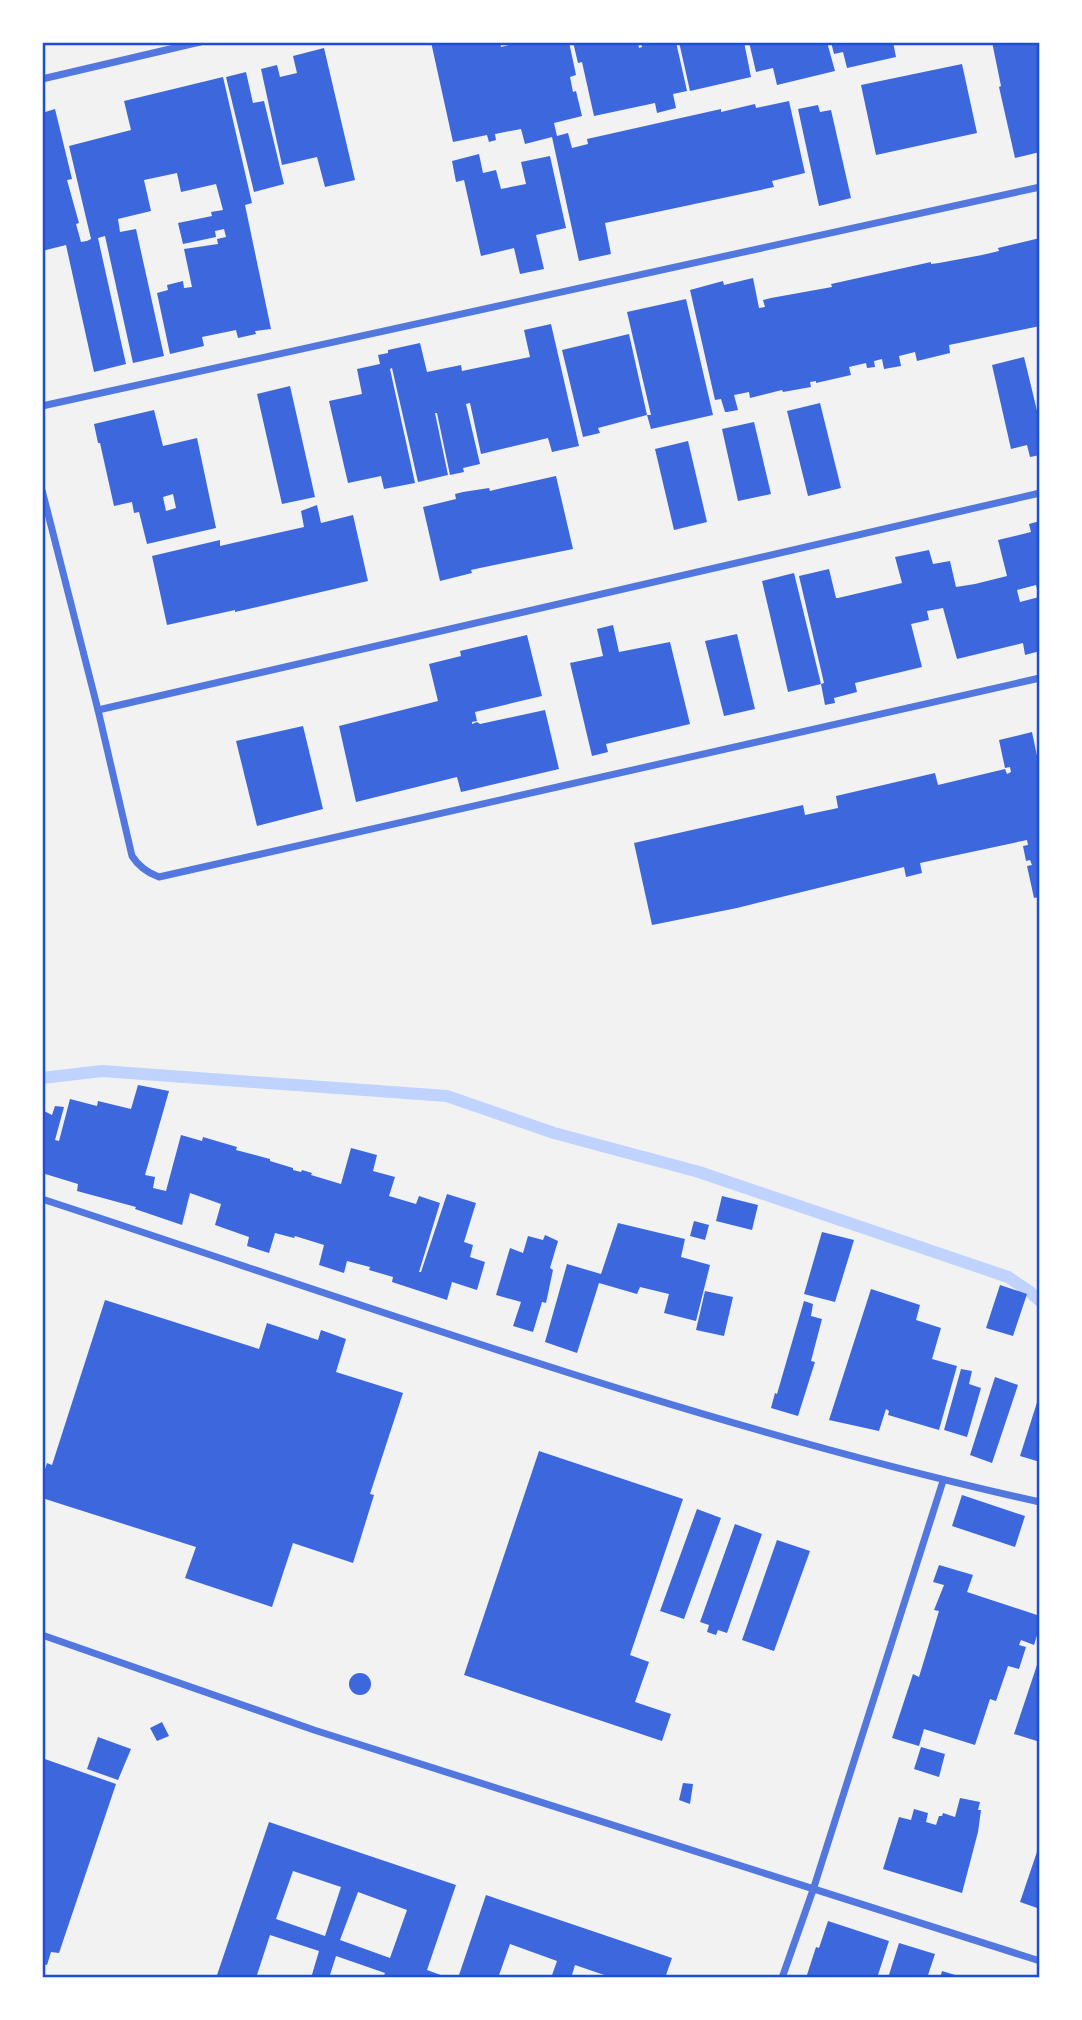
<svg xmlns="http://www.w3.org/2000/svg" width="1082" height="2020" viewBox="0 0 1082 2020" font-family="Helvetica,sans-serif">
  <rect width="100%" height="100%" fill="#f2f2f2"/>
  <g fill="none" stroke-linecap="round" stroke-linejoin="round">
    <polyline stroke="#bfd3fe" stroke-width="12" points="42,1078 102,1071 447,1096 554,1133 699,1172 1008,1277 1030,1292 1040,1301"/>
  </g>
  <g fill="#3d67dc" fill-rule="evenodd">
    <polygon points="431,42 500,42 501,47 521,42 569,42 576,75 570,77 573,92 576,91 582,116 554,123 557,136 568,133 572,148 588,144 587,139 721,109 721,112 755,104 756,108 789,101 805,173 772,181 774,187 605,223 611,254 579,261 552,137 525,144 521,129 495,134 496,140 489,142 487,135 453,142"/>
    <polygon points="573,42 638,42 639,48 642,47 641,42 676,42 687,91 673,94 676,108 657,113 655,103 594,116 582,62 578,63"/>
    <polygon points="679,42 744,42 751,77 690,91"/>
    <polygon points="749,42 827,42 835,71 777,85 773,68 756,72"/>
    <polygon points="831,42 893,42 896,57 847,68 843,52 834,54"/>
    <polygon points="992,42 1040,42 1040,152 1015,158 999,87 1001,86"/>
    <polygon points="324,48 355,180 325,187 317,157 282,165 261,69 277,65 280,77 297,73 293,56"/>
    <polygon points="962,64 977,133 876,155 861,85"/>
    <polygon points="246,72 253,103 264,101 284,184 254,192 226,77"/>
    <polygon points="223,77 252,203 245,205 271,329 255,331 256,334 238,338 236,330 202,337 204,346 170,354 157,293 168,290 167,285 183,281 184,288 192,287 184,249 218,244 217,239 226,237 224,229 215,231 216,237 183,244 178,223 212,216 211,212 223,210 216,184 181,192 177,173 144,180 151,211 118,219 120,232 136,229 164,356 133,363 105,236 98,238 126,364 94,372 66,245 42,251 42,113 55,109 72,179 67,180 79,223 76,224 81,242 87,241 91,239 69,146 131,130 124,101"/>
    <polygon points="818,105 820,112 831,110 851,198 819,206 798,109"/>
    <polygon points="479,154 483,173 496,170 501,189 526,184 521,162 550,156 566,228 536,235 544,269 520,274 514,248 481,256 464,180 456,182 452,161"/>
    <polygon points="1040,238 1040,326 949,345 950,353 917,361 915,352 899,356 901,366 884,369 882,359 874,361 875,367 867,368 866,363 849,367 851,375 816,383 816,381 810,382 811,387 783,392 782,390 750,398 749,392 734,395 738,410 727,412 725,412 721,399 715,400 690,290 723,281 724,285 753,278 759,308 765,307 763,300 771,298 832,287 831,284 931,262 931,264 939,263 982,255 999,251 998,248"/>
    <polygon points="686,299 713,415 651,429 647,415 598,428 600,433 583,437 562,350 629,334 647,415 651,415 627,312"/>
    <polygon points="551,324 579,446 552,452 548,438 481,454 470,403 466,404 480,464 463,468 464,472 450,475 437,413 435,413 448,475 418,482 392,368 390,369 415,483 384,489 381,476 348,483 329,401 362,394 357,369 380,364 378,355 388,353 388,350 420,343 427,372 461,365 462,371 530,357 524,330"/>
    <polygon points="1024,357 1040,423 1040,455 1030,457 1027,445 1011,449 992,365"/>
    <polygon points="290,386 315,497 282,504 257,394"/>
    <polygon points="820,403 841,488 808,496 787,411"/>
    <path d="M 154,410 L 163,446 L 197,438 L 216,528 L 147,544 L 139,512 L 134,513 L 132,502 L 114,506 L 100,443 L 98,443 L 94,424 ZM 173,494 L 176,508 L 166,511 L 163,497 Z"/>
    <polygon points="754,422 771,494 738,501 722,429"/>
    <polygon points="688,441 707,522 674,530 655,449"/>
    <polygon points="556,476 573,549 480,568 471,570 472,573 440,581 423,507 456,499 455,494 463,492 489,488 490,491 498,489"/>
    <polygon points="317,505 321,523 353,515 368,581 244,610 235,612 235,610 167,625 152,556 220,540 220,546 304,527 301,511"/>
    <path d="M 1040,521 L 1040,651 L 1025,655 L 1023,643 L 957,659 L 943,608 L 927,611 L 929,620 L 911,624 L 922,667 L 855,683 L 857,692 L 834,698 L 835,703 L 825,705 L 821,684 L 824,683 L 799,576 L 829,569 L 836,598 L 838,598 L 902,583 L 895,557 L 929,550 L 933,564 L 950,561 L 956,587 L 975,584 L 1007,576 L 998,540 L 1031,532 L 1029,524 ZM 1036,585 L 1039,597 L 1020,602 L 1017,590 Z"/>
    <polygon points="794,573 821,684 788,692 762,581"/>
    <polygon points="613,625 619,652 670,642 690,724 606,744 608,752 592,756 570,663 603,656 597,629"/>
    <polygon points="737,634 755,709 724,716 705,641"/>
    <polygon points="527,635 542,696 475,712 477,721 472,722 472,724 477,722 480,724 545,710 559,769 461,792 457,777 356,802 339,726 438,701 429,664 461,656 460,651"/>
    <polygon points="303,726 323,809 257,826 236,741"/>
    <polygon points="1032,732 1040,770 1040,897 1034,898 1027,866 1032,865 1030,860 1026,861 1023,846 1028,845 1027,840 920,863 922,873 906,877 904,867 737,908 652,925 634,843 803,805 805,815 838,808 836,796 935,773 938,785 1005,769 1007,774 1011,772 1010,767 1005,768 999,740"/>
    <polygon points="138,1085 169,1091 145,1175 155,1177 153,1188 166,1191 181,1135 202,1141 203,1137 237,1147 236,1150 270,1159 270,1161 293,1168 293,1170 301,1172 302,1170 312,1173 311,1175 341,1184 351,1148 377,1155 373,1171 395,1177 389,1196 416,1204 419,1196 440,1203 419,1272 421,1272 447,1194 476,1203 464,1242 473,1245 470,1257 485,1262 477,1290 452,1282 447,1300 392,1282 393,1277 369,1270 370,1267 347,1261 344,1273 319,1265 324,1245 295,1236 294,1238 275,1233 269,1253 247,1246 249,1237 215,1225 221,1204 190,1193 182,1225 135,1209 136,1207 77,1191 78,1184 42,1173 42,1110 52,1115 55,1106 64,1107 55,1140 59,1141 70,1099 97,1106 98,1101 131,1109"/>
    <polygon points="722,1196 758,1205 752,1230 716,1221"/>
    <polygon points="694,1221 709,1225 705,1240 690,1236"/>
    <polygon points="618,1223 685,1239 681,1257 710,1265 696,1321 664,1313 669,1294 640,1287 637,1294 599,1283 577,1353 545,1342 567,1264 601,1274"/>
    <polygon points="822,1232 854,1240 835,1302 804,1294"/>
    <polygon points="545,1235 558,1241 550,1268 553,1270 546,1303 542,1302 533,1332 513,1326 521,1302 496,1295 510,1248 523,1253 528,1236 543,1240"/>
    <polygon points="1000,1285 1027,1294 1013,1336 986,1328"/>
    <polygon points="871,1289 920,1305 916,1320 941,1328 932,1359 957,1366 939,1430 888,1415 889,1411 886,1409 879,1431 829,1420"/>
    <polygon points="705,1291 733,1297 724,1336 696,1330"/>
    <polygon points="105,1300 259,1349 267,1323 318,1340 321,1330 346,1339 336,1372 403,1393 370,1494 374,1495 353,1563 293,1543 272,1607 185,1578 196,1547 42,1498 45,1488 42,1487 42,1479 47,1463 52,1465"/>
    <polygon points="804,1301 813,1304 811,1316 822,1319 811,1361 815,1362 798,1416 771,1408 775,1393 777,1394"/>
    <polygon points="961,1369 972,1371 969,1384 981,1388 967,1437 944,1430"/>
    <polygon points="995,1377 1018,1385 992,1463 970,1455"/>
    <polygon points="1040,1393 1040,1462 1020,1456"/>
    <polygon points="539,1451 683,1499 630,1655 649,1662 635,1702 671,1714 662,1741 464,1675"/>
    <polygon points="962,1495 1025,1516 1015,1547 952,1526"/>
    <polygon points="697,1509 721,1518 684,1619 660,1611"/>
    <polygon points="735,1524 762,1534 727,1633 718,1630 716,1635 707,1632 709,1625 700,1622"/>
    <polygon points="777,1540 810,1551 774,1651 742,1640"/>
    <polygon points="939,1565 973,1575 967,1592 1040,1616 1040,1626 1034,1645 1021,1640 1019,1645 1026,1647 1019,1669 1008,1666 996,1701 990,1699 975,1745 924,1729 919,1746 892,1738 913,1674 919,1677 939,1611 934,1610 944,1585 933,1582"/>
    <polygon points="1037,1665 1040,1666 1040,1742 1014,1734"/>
    <circle cx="360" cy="1684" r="11"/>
    <polygon points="162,1722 169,1736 157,1741 150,1728"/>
    <polygon points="98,1737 131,1749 118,1780 87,1769"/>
    <polygon points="921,1747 945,1754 939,1777 914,1769"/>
    <polygon points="42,1758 116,1784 59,1953 51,1952 47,1965 42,1964"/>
    <polygon points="683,1783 693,1784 690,1804 679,1800"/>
    <polygon points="960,1798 980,1802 978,1810 981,1810 978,1832 962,1893 883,1869 899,1817 911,1820 914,1809 928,1813 926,1822 936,1825 939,1816 942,1816 943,1813 955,1817"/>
    <path d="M 269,1822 L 456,1885 L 427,1970 L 449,1978 L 383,1978 L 385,1973 L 336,1956 L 329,1978 L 311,1978 L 319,1951 L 270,1935 L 256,1978 L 216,1978 ZM 293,1871 L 341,1887 L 325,1936 L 276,1919 ZM 358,1892 L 407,1910 L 390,1958 L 340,1940 Z"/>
    <polygon points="1040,1843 1040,1909 1020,1902"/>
    <polygon points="486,1895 672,1958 665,1978 613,1978 575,1965 571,1978 551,1978 557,1961 510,1944 498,1978 458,1978"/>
    <polygon points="828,1921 889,1941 877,1978 806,1978 816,1947 819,1948"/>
    <polygon points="899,1943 935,1954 927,1978 888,1978"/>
    <polygon points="942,1971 962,1977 962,1978 940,1978"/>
  </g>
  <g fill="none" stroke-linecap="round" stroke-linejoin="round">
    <g stroke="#5277de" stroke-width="7">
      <polyline points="42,79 200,42"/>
      <polyline points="42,406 1040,187"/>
      <path d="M 42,490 L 98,710 L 132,856 C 139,867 148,873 159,877 L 1040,678"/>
      <polyline points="98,710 1040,493"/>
      <path d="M 42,1199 C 372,1307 700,1427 1040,1502"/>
      <polyline points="42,1635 314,1730 1040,1961"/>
      <polyline points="782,1978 813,1890 943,1481"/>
    </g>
  </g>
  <rect width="1082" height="2020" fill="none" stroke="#ffffff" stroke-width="88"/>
  <rect x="44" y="44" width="994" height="1932" fill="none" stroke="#1d4ed8" stroke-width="2.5"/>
</svg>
